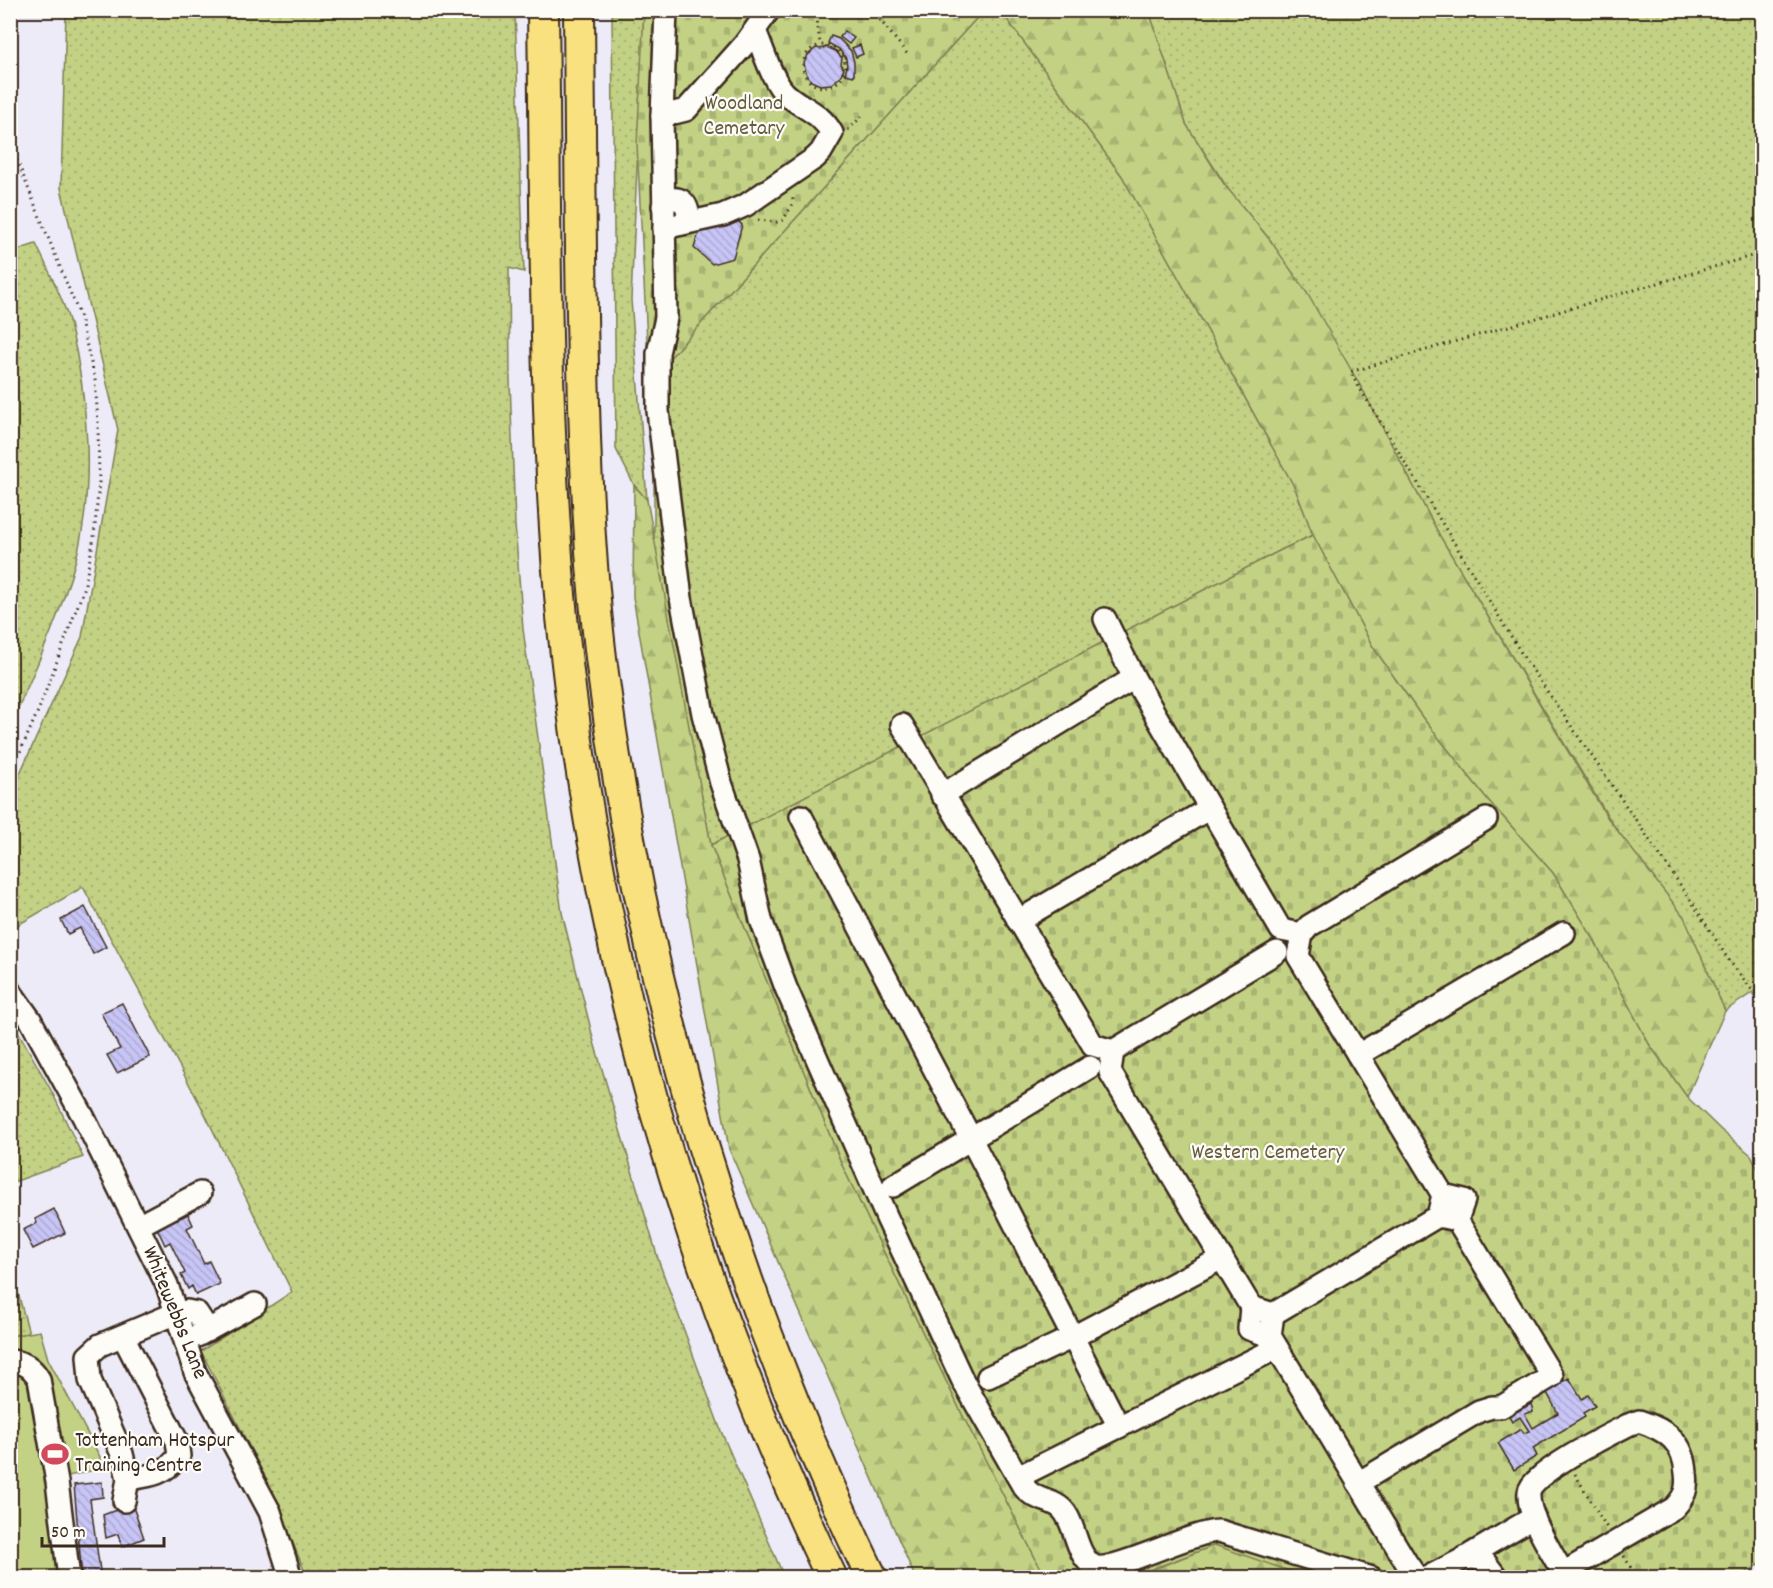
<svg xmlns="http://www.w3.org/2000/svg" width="1773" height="1588" viewBox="0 0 1773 1588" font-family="Dekko,sans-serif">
  <defs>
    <pattern id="grass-dots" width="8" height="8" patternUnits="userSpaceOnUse" patternTransform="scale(1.5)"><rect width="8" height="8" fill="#c3d185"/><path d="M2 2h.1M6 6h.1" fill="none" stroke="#a8b472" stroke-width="1.8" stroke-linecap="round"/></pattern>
    <pattern id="forest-firs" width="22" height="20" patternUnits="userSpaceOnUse" patternTransform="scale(1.5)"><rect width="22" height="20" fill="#c3d185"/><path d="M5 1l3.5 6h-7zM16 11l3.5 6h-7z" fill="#a8b472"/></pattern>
    <pattern id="cemetery-stones" width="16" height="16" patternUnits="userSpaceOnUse" patternTransform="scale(1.5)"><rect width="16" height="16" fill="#c3d185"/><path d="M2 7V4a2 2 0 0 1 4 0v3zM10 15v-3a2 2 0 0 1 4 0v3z" fill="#a8b472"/></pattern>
    <pattern id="building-back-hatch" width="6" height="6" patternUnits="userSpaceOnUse" patternTransform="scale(1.5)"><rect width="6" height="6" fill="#c7c4f6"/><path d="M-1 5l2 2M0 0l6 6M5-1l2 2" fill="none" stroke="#aca9d2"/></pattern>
  </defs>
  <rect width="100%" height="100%" fill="#edebf7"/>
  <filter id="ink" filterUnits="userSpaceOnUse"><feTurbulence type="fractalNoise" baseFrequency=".0167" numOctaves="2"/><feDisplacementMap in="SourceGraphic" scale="12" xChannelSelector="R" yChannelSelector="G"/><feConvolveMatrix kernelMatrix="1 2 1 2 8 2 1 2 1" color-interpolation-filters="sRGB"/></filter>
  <g filter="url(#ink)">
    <g fill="url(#grass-dots)" stroke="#7f7e52" stroke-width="1.5">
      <polygon points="66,11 515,11 524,272 509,268 510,380 515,525 523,629 562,913 594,1042 659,1262 721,1431 784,1577 307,1577 267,1481 201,1351 292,1292 202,1108 83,887 11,929 11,793 82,637 118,430 61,188"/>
      <polygon points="612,11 644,11 631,300 647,500 634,485 616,449"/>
      <polygon points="983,11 1001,11 1122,176 1295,488 1313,535 1283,549 711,845 654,550 654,478 649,381"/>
      <polygon points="1149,11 1762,11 1762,986 1725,1011 1687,925 1612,823 1441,538 1361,387 1270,240 1230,192 1186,124"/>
      <path d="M 36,244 C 47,267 64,300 70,324 C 88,395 95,489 76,559 C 60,617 34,671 11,725 L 11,252 Z"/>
      <polygon points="10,1017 52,1092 83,1157 11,1183"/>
      <polygon points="10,1278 18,1293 29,1333 11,1336"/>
    </g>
    <g fill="url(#forest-firs)" stroke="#7f7e52" stroke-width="1.5">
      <polygon points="1001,11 1149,11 1186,124 1224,184 1270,240 1307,293 1361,387 1441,538 1607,817 1684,917 1725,1011 1687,1097 1649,1044 1593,938 1553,873 1488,800 1422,717 1373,647 1313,535 1295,488 1122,176"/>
      <polygon points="634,485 647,500 711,845 843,1167 962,1414 1045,1577 915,1577 729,1149 633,597"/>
      <polygon points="1215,1545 1309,1577 1131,1578"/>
    </g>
    <g fill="url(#cemetery-stones)" stroke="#7f7e52" stroke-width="1.5">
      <polygon points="644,11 983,11 649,381 637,144"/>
      <polygon points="1313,535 1373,647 1422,717 1488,800 1553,873 1593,938 1649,1044 1687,1097 1721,1130 1751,1155 1762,1176 1762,1563 1738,1578 1309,1578 1215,1545 1131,1577 1045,1577 962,1414 843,1167 711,845 1283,549"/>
    </g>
    <polygon fill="#c3d185" stroke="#7f7e52" stroke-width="1.5" points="40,1331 48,1359 100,1457 99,1469 68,1476 76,1577 11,1578 11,1336"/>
    <g fill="url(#building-back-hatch)" stroke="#3b2a1e" stroke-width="1.5">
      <polygon points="844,31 854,38 849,44 840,37"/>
      <polygon points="831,36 839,39 851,51 854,62 854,76 845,74 847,67 846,58 839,49 828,43"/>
      <polygon points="860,45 863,54 856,57 852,48"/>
      <polygon points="826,47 836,51 842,58 841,64 844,69 839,78 831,84 820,85 811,81 806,73 804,63 808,55 816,48 821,49"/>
      <polygon points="733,216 742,225 733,258 712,264 694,248 701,226"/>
      <polygon points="85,907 106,947 93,954 80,928 68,934 61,920"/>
      <polygon points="122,1003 150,1057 117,1073 107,1055 120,1049 101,1013"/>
      <polygon points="54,1209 65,1233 33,1249 23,1230 37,1223 35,1219"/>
      <polygon points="174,1210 178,1219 188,1214 193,1225 187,1228 204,1264 209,1261 220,1284 196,1295 192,1286 188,1289 181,1275 185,1273 170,1242 165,1245 157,1228 162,1225 158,1217"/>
      <polygon points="1569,1378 1582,1399 1588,1395 1595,1406 1583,1413 1585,1417 1533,1448 1537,1456 1514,1470 1498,1443 1521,1429 1524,1433 1529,1431 1520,1417 1512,1422 1509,1417 1510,1415 1531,1404 1533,1411 1525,1414 1533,1428 1558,1413 1546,1391"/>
      <polygon points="102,1482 103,1497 90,1499 101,1578 82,1578 74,1485"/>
      <polygon points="132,1504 144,1538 122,1547 118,1534 106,1538 103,1515"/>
    </g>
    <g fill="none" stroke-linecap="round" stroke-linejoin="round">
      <defs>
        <g id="minor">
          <path d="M 666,10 L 662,116 L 666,318 L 658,353 L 658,411 L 681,598 L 703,714 L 721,783 L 748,860 L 761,920 L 786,988 L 887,1218 L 963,1381 L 1023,1486 C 1037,1503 1051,1498 1062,1509 C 1076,1523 1075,1553 1092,1565 C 1109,1576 1191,1531 1219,1531 L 1372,1578"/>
          <polyline points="662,116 686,110 744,45 769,10"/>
          <path d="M 663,206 C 673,194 685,198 688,212 L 686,220 L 681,224"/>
          <path d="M 664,228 L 723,215 L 746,205 L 815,158 L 821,152 L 832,133 C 819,111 803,109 786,94 C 772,82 763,48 755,31"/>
          <polyline points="1105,619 1134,678 1281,930 1302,934 1298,956 1443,1195"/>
          <polyline points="902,725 1093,1045 1113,1051 1110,1072 1251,1307 1273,1314 1270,1336 1406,1562 1417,1578"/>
          <polyline points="942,795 1134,678"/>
          <polyline points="801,816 971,1139 1119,1427"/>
          <polyline points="1018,921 1210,808"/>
          <polyline points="1302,934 1309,926 1486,819"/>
          <polyline points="10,991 30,1019 84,1118 167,1285 195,1372 270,1512 291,1578"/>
          <polyline points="1113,1051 1277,952"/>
          <polyline points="1358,1055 1564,933"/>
          <polyline points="893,1186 1090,1067"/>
          <polyline points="138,1226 200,1193"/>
          <polyline points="1251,1307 1249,1329 1270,1336"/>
          <polyline points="1273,1314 1438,1216 1457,1220 1464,1200 1443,1195 1438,1216"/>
          <path d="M 123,1336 L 177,1441 L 179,1456 C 164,1475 150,1476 128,1479"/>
          <polyline points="197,1336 255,1304"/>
          <path d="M 10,1361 C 24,1362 32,1367 39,1379 L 57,1482 L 69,1578"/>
          <polyline points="988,1377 1073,1337 1222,1258"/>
          <polyline points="1018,1477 1277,1348"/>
          <polyline points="1358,1483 1479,1411 1492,1407 1501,1407 1552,1376 1457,1220"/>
          <polyline points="124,1501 128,1479 122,1454 90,1380 88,1356 100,1345 176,1313 187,1311 197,1313 208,1330"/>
          <polyline points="1463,1559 1474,1558 1484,1561 1497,1578"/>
          <path d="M 1563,1573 L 1674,1508 C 1685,1496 1688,1489 1686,1473 C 1684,1442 1667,1430 1639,1421 L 1628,1425 C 1609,1435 1531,1473 1529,1492 C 1527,1517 1552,1552 1563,1573 L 1566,1578"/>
          <polyline points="1426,1578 1463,1559 1534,1517"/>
        </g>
        <g id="highway">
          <path d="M 543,10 C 546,213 543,415 562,617 C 595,950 687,1276 832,1578"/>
          <path d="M 579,10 C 579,91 581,172 581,253 C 583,391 585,529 602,666 C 642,983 732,1290 872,1578"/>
        </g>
      </defs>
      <use href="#minor" stroke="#3b2a1e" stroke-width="26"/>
      <use href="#highway" stroke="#3b2a1e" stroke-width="34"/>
      <g stroke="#3b2a1e" stroke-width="3" stroke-dasharray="1.5 4.5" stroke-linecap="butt">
        <polyline points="816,10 820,44"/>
        <polyline points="872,10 909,56"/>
        <circle cx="824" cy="66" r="21"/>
        <polyline points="848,130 865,113"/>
        <polyline points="10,143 79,314 95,379 98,423 99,482 94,537 84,589 39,709 10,775"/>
        <polyline points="758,220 777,222 783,220 791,207 794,195"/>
        <polyline points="1762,253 1350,372 1523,656 1690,899 1728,959 1762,1003"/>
        <polyline points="1575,1474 1607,1528"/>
        <polyline points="1624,1556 1634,1573"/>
      </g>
      <use href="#minor" stroke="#fdfcf7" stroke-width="21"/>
      <use href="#highway" stroke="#fae180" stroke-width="30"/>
    </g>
  </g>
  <defs>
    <symbol id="stadium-bare" viewBox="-9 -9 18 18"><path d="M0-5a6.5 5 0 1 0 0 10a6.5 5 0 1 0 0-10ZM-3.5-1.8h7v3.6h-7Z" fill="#d1495b" stroke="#fdfcf7" stroke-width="2.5" paint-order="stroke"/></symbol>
  </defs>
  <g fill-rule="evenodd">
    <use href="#stadium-bare" x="36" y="1435" width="38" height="38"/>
  </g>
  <g text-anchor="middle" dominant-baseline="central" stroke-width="4.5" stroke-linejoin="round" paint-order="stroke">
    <g font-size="22" fill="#645c3d" stroke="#fdfcf7">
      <text x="744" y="104">Woodland<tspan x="744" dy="25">Cemetary</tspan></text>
      <text x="1268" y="1153">Western Cemetery</text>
    </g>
    <g font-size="22" fill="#3b2a1e" stroke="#fdfcf7">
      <text transform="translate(174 1313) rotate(68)">Whitewebbs Lane</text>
    </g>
    <g font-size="22" fill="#3b2a1e" stroke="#fdfcf7" text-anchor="start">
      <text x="75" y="1441">Tottenham Hotspur<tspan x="75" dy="25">Training Centre</tspan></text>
    </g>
  </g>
  <rect width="1773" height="1588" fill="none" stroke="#fdfcf7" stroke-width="36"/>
  <rect x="18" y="18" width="1737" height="1552" fill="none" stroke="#3b2a1e" stroke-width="2" filter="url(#ink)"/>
  <path d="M42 1537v9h122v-9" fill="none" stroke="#3b2a1e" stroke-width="3"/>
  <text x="51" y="1537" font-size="18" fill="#3b2a1e" stroke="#fdfcf7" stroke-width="4.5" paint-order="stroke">50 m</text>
</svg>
